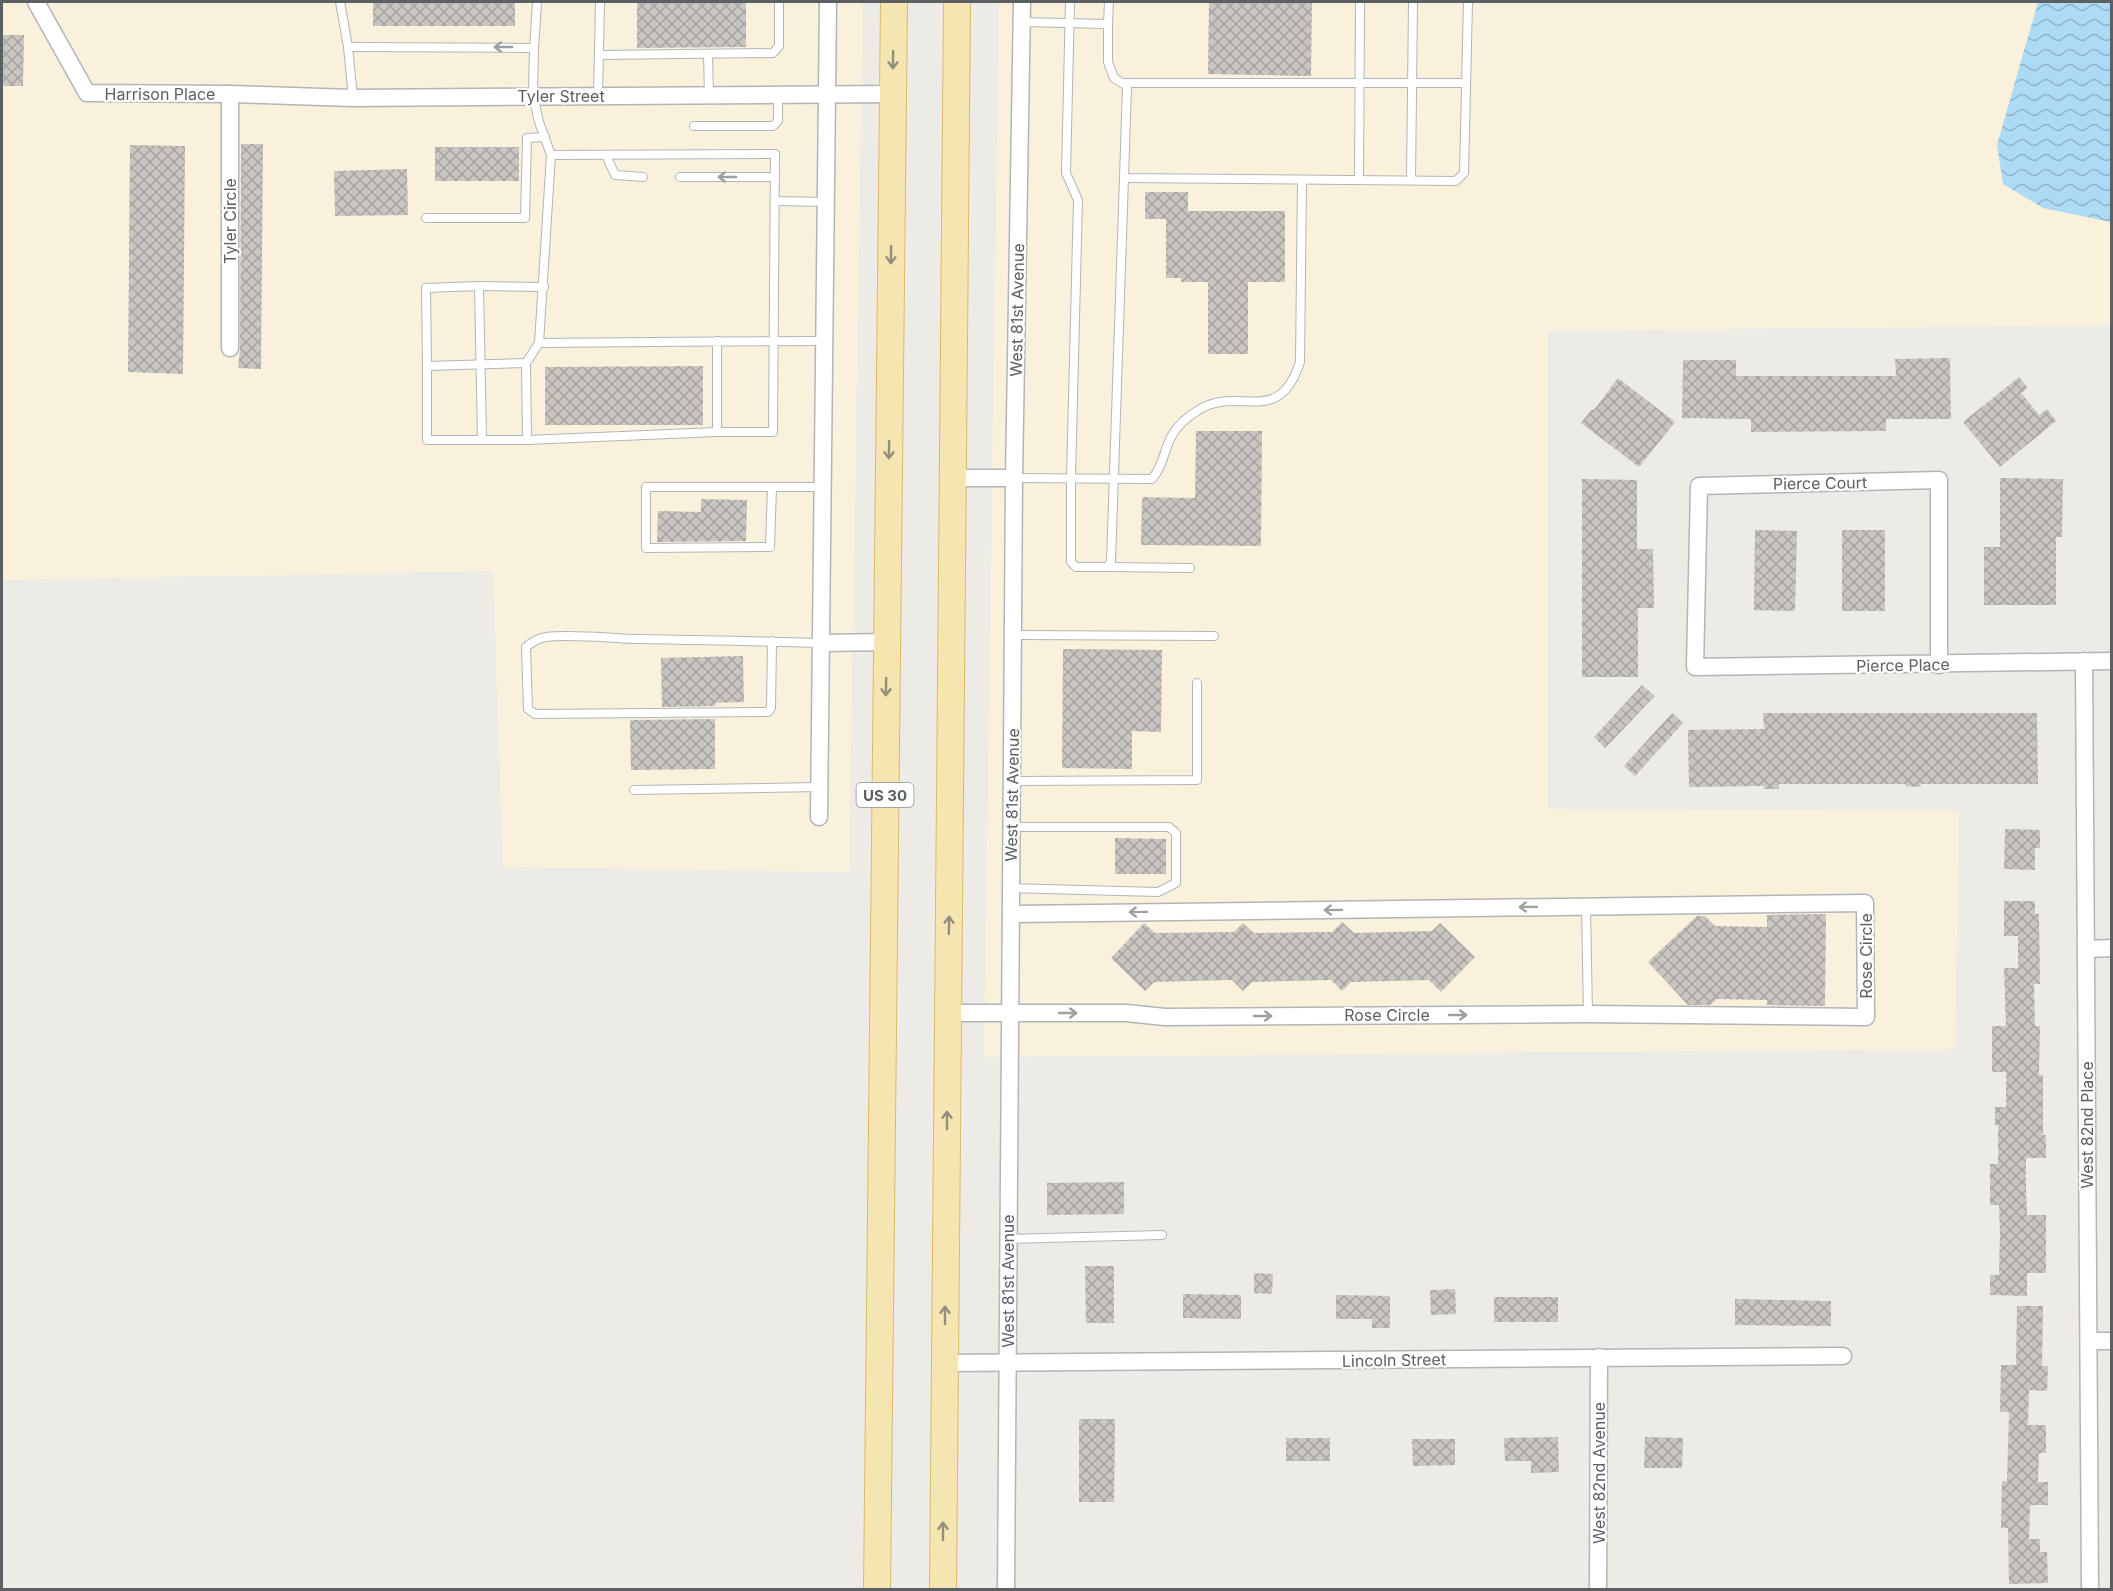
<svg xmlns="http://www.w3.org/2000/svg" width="2113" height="1591" viewBox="0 0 2113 1591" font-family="Inter,sans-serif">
  <defs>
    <pattern id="water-waves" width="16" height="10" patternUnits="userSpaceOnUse" patternTransform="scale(1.5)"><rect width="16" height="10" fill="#addaf5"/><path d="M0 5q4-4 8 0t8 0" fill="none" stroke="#90b4ca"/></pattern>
    <pattern id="building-cross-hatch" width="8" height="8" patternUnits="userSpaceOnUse" patternTransform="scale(1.5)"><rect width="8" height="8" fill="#c9c5c1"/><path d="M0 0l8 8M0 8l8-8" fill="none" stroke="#a6a3a0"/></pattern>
  </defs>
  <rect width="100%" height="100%" fill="#edebe5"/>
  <g fill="#faf1dd">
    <polygon points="2,2 863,2 849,872 503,867 493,571 2,580"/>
    <polygon points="999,2 2111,2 2111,325 1548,331 1548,809 1959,811 1955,1049 984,1057"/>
  </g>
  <polygon fill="url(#water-waves)" points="2038,2 2111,2 2111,222 2043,208 2003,184 1997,145"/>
  <g fill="url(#building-cross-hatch)">
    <rect x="373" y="2" width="142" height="24"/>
    <polygon points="637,2 746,2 746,47 637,48"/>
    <polygon points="1209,2 1312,2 1311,76 1208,74"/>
    <polygon points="2,35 24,35 23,86 2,86"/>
    <polygon points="241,144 263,144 261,369 238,368 240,348"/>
    <polygon points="130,145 185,146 183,374 128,372"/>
    <rect x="435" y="147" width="84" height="34"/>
    <polygon points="407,169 408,215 335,216 334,171"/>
    <polygon points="1145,192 1188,192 1188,211 1285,211 1285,282 1248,282 1248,354 1208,354 1208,282 1181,282 1181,278 1166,278 1166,219 1145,219"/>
    <polygon points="1950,358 1951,419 1886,419 1886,431 1751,432 1751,419 1682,418 1683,360 1736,360 1736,376 1896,376 1895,359"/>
    <polygon points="703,366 703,425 545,425 545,367"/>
    <polygon points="2019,377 2028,388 2021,393 2039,415 2047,409 2056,421 2000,467 1963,422"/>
    <polygon points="1618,378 1675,422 1639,467 1581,423 1592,409 1594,410"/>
    <polygon points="1196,431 1262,431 1261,546 1141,545 1142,497 1195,498"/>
    <polygon points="2000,478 2063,479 2062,537 2056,537 2056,605 1984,605 1984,547 2000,547"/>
    <polygon points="1582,479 1637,480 1637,549 1653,549 1654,608 1638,608 1638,677 1582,677"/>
    <polygon points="701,499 747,500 746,541 657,542 658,511 701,512"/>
    <polygon points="1755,530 1797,531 1795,611 1754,610"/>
    <rect x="1842" y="530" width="43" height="81"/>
    <polygon points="1063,649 1162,650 1161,732 1132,731 1132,769 1062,768"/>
    <polygon points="743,656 744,702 715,703 715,706 662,707 661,658"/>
    <polygon points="1642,685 1655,696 1605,748 1594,737"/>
    <polygon points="1672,713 1683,723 1635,776 1624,766"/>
    <polygon points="1763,713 2037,713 2038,784 1921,784 1920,787 1905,786 1905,784 1779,784 1779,789 1764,789 1764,786 1689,787 1688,730 1764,729"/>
    <polygon points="715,719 715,769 631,770 630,720"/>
    <polygon points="2005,829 2040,830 2040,848 2035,848 2035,870 2004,869"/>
    <polygon points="1115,838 1166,839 1166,874 1115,874"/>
    <polygon points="2004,901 2035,901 2035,914 2039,914 2040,984 2034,984 2035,1026 2040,1026 2039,1075 2043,1075 2043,1135 2046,1135 2046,1158 2026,1158 2026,1190 2027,1215 2046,1215 2046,1273 2027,1273 2027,1296 1990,1295 1990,1275 1999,1275 2000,1234 1999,1205 1990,1205 1990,1164 1998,1164 1998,1125 1995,1125 1995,1107 2006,1107 2006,1072 1992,1072 1992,1026 2006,1026 2004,968 2018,968 2018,936 2004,936"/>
    <polygon points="1826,914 1825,1006 1767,1005 1767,1000 1717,999 1710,1005 1688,1005 1648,962 1697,916 1705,916 1715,926 1767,927 1767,915"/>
    <polygon points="1342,922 1354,933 1432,931 1440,923 1475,957 1441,992 1429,980 1351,982 1342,991 1331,980 1252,982 1243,991 1232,980 1154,982 1145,991 1111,958 1144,923 1155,933 1234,932 1243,923 1254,933 1332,932"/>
    <polygon points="1124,1182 1124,1214 1047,1215 1047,1183"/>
    <polygon points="1085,1266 1114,1266 1114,1323 1086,1323"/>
    <polygon points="1254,1273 1273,1274 1272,1294 1254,1293"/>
    <polygon points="1455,1289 1456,1314 1431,1315 1430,1290"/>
    <polygon points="1183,1294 1241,1295 1241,1319 1183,1318"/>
    <polygon points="1336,1295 1390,1296 1390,1328 1372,1328 1372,1319 1336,1319"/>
    <rect x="1494" y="1297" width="64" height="25"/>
    <polygon points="1735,1299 1831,1301 1831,1326 1735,1325"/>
    <polygon points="2017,1306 2043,1306 2042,1366 2048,1366 2047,1391 2029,1390 2028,1425 2046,1425 2046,1453 2039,1453 2038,1482 2048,1482 2048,1505 2030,1505 2029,1539 2040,1539 2040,1552 2047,1552 2048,1583 2009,1584 2008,1528 2001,1528 2002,1481 2007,1481 2009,1412 2000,1412 2001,1365 2016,1365"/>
    <polygon points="1079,1419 1115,1419 1114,1502 1079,1502"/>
    <polygon points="1558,1437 1559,1472 1531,1473 1531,1461 1505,1461 1504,1438"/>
    <polygon points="1645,1437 1683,1438 1682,1468 1644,1468"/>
    <rect x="1286" y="1438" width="44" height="23"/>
    <polygon points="1412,1439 1455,1439 1455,1465 1413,1466"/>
  </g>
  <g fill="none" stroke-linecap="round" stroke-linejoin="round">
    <defs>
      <g id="lane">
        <polyline points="340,2 348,47 353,98"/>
        <polyline points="1070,2 1066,173 1078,200 1071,478 1071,562 1076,567 1107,567 1111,562 1124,178"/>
        <polyline points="1022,22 1108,24 1109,2"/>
        <polyline points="1108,24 1108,62 1114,78 1127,86 1124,178 1456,181 1464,173 1468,2"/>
        <polyline points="348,47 534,48 533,96 539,122 551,155"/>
        <polyline points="534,48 537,2"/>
        <polyline points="599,55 773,53 779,46 779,2"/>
        <polyline points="708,55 709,95"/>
        <polyline points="1123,83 1466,83"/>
        <polyline points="598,96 600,2"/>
        <polyline points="694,126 773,126 778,121 778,94"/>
        <polyline points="606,155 615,175 643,177"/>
        <polyline points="680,177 775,177"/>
        <polyline points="1359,180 1360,2"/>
        <polyline points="1411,180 1413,2"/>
        <polyline points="775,201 826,202"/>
        <polyline points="426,218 525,218 527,138 545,137"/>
        <polyline points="479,286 544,287"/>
        <path d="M 717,341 L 717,432 L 527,440 L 526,363 L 539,343 C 634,342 730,341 825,341"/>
        <polyline points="539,343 551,155 775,154 773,432 717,432"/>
        <polyline points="526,363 427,366 427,440 527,440"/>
        <polyline points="427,366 426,288 479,286 482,440"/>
        <path d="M 1014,478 L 1152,479 C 1164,464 1163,453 1171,437 C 1177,426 1187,417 1197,411 C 1238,383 1278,430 1300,362 L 1302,180"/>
        <polyline points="772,487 770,547 646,548 646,487 823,487"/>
        <polyline points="1107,567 1190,568"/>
        <polyline points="1014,635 1214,636"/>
        <path d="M 772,641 L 771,708 L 768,712 L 535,714 L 528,709 L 526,647 C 532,642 538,638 546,637 C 574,634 605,638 633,639 C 696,640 759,641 822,643"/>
        <polyline points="1012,781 1197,780 1197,683"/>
        <polyline points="634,790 820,787"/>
        <polyline points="1011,888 1158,892 1176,883 1176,833 1169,827 1012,827"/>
        <polyline points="1586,907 1588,1014"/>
        <polyline points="1008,1239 1162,1235"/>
      </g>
      <g id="street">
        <polyline points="36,2 87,93 230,94 353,98 893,94"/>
        <polyline points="230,94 230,348"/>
        <polyline points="953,478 1014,478"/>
        <polyline points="822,643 886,642"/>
        <polyline points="2084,661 2090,1590"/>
        <polyline points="1939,665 1939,480 1699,486 1695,667 2112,661"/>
        <polyline points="819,817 828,2"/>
        <polyline points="2086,949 2112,948"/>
        <polyline points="948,1013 1126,1013 1165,1017 1588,1014 1866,1017 1865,903 1011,914"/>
        <polyline points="2089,1341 2112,1341"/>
        <polyline points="945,1363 1843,1356"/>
        <polyline points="1006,1590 1014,478 1022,2"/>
        <polyline points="1598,1590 1599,1357"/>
      </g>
      <g id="primary">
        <polyline points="877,1590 894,2"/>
        <polyline points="943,1590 957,2"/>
      </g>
    </defs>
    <use href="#lane" stroke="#b2b5b8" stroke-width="10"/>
    <use href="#street" stroke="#b2b5b8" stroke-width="19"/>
    <use href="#primary" stroke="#e0b76a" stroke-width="28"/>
    <use href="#lane" stroke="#fff" stroke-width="8"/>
    <use href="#street" stroke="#fff" stroke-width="16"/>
    <use href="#primary" stroke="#f5e6b1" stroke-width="26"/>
  </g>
  <defs><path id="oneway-shaft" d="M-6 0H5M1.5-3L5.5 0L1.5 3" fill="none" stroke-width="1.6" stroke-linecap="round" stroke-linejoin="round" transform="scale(1.5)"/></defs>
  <g stroke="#9da0a1">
    <use href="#oneway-shaft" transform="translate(503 47) rotate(180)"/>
    <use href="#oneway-shaft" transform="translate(727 177) rotate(-180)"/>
    <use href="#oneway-shaft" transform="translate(1528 907) rotate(179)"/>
    <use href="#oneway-shaft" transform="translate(1333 910) rotate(179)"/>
    <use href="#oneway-shaft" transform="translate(1138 912) rotate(179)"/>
    <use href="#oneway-shaft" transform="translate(1068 1013)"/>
    <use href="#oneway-shaft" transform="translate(1458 1015)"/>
    <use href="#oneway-shaft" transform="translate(1263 1016)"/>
  </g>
  <g stroke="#928f7e">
    <use href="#oneway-shaft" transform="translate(893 60) rotate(91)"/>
    <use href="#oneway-shaft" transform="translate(891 255) rotate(91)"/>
    <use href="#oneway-shaft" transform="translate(889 450) rotate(91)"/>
    <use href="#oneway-shaft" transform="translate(886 687) rotate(91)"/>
    <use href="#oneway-shaft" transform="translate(949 925) rotate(-89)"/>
    <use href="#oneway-shaft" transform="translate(947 1120) rotate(-90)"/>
    <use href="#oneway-shaft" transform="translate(945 1315) rotate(-90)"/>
    <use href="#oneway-shaft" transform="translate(943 1531) rotate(-90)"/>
  </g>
  <g text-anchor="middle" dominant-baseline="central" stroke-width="4.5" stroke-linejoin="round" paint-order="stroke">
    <rect fill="#fff" stroke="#8d9092" stroke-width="1.5" x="856.5" y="783" width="57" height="24" rx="4.5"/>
    <g font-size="15" font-weight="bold" fill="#5c6063">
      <text x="885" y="795">US 30</text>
    </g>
    <g font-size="16" fill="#5c6063" stroke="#fff">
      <text x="160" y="94">Harrison Place</text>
      <text x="561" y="96">Tyler Street</text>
      <text transform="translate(230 221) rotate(-90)">Tyler Circle</text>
      <text transform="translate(1017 310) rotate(-89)">West 81st Avenue</text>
      <text transform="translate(1820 483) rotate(-1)">Pierce Court</text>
      <text transform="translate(1903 665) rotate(-1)">Pierce Place</text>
      <text transform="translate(1012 795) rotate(-89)">West 81st Avenue</text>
      <text transform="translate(1866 956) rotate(-90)">Rose Circle</text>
      <text x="1387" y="1015">Rose Circle</text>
      <text transform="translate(2087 1125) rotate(-90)">West 82nd Place</text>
      <text transform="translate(1008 1281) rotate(-90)">West 81st Avenue</text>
      <text transform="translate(1394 1360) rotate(-1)">Lincoln Street</text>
      <text transform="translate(1599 1473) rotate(-90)">West 82nd Avenue</text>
    </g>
  </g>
  <rect width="2113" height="1591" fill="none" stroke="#5c6063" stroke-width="6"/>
</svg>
